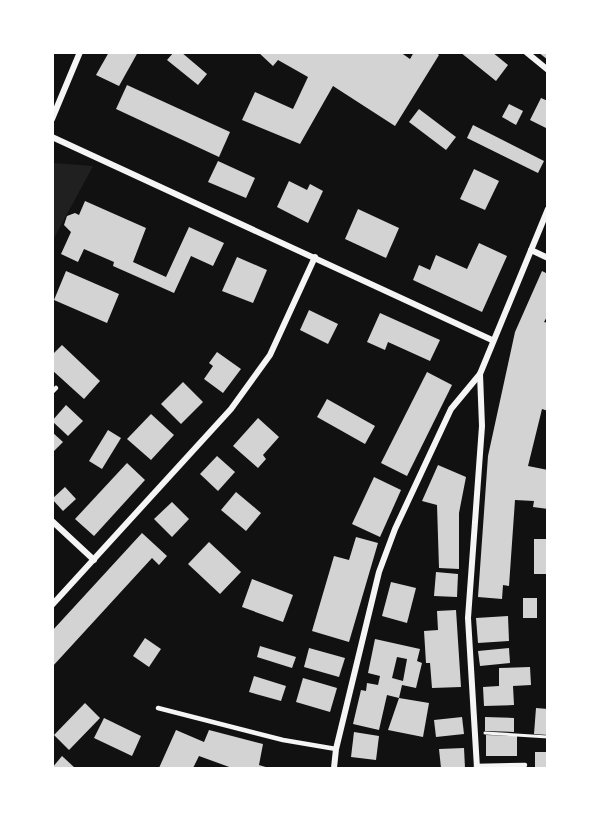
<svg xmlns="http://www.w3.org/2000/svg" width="600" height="821" viewBox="0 0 600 821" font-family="'Alegreya Sans',sans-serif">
  <rect width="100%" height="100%" fill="#111"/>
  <polygon fill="#202020" points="54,163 93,166 54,238 52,237"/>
  <g fill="#d3d3d3" fill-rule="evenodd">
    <polygon points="109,52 138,52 119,86 96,75"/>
    <polygon points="174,52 181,52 207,74 198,85 167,60"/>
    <polygon points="258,52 400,52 410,59 414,52 435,52 439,55 395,126 333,86 300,144 242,120 255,92 293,109 308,77 278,60 273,66"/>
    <polygon points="460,52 492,52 508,65 496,81"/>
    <polygon points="538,52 548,52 548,60"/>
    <polygon points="127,85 230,132 219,157 116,109"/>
    <polygon points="541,98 548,101 548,129 530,120"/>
    <polygon points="509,104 523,111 516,125 502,117"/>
    <polygon points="419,109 456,137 446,150 409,122"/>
    <polygon points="473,125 544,161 538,173 467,138"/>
    <polygon points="218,161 255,178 246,198 208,182"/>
    <polygon points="474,169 499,181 485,210 460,199"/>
    <polygon points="289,181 307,190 310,184 323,191 308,223 277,207"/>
    <polygon points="85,201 146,228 133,262 166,277 189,227 224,243 213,266 191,256 174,293 113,266 114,262 84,249 78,262 61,254 71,232 64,225 67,216 75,213 79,215"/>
    <polygon points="358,209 399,228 386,258 345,239"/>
    <polygon points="479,243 507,256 482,312 413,280 419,265 430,270 436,255 467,269"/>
    <polygon points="237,257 267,270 253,303 222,291"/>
    <polygon points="66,271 119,294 107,323 54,300"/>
    <polygon points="542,271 548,274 548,315 544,322 548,323 548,411 542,409 528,466 548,470 548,509 533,507 534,501 515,500 509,586 503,585 502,599 478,597 488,456 515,332"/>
    <polygon points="309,310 338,324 328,344 300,330"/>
    <polygon points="380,313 440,340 430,361 388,342 385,350 367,342"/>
    <polygon points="62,345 100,381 84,399 52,370 52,355"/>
    <polygon points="217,352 241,369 223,393 204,379 213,366 209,363"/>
    <polygon points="427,372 452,385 407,476 381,463"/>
    <polygon points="183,382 203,402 181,424 161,404"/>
    <polygon points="327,399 375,426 365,444 317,417"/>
    <polygon points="66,405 83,421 68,436 52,421"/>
    <polygon points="151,414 174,435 151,460 127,439"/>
    <polygon points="258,418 279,437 263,455 266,459 258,468 233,446"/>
    <polygon points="108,430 121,438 102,469 89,461"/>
    <polygon points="52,432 63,442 52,453"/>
    <polygon points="217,456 235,472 218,491 200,474"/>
    <polygon points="127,463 145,480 94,536 75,519"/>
    <polygon points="438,465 466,477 459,513 459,569 439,568 437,505 422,501"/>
    <polygon points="374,477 401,490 380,537 352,524"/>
    <polygon points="65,487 76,499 63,511 52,499"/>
    <polygon points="236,492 261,513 246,531 221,510"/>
    <polygon points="172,502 189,519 172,537 154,519"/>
    <polygon points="142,533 167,556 159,565 152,558 52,667 52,631"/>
    <polygon points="356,537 378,543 349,642 312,631 334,556 349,560"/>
    <rect x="534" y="539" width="14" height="35"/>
    <polygon points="209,542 241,572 220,594 188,564"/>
    <polygon points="436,572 458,574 457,597 434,596"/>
    <polygon points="252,579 293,595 283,622 242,607"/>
    <polygon points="391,582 416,588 407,623 382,616"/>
    <rect x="523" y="598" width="14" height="20"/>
    <polygon points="456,610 461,687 432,688 430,663 426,663 424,631 438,630 437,611"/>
    <polygon points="508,616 509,641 478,643 476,618"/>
    <polygon points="145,638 161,649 149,667 133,656"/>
    <path d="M 375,639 L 420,649 L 417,661 L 422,663 L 416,688 L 402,685 L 399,698 L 387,695 L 379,730 L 353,724 L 361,690 L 366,691 L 367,683 L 378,685 L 380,676 L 368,673 ZM 397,657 L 407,659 L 403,681 L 392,678 Z"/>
    <polygon points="260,646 296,657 292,668 257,657"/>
    <polygon points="309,648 345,658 339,677 304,667"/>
    <polygon points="509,648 510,663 480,666 478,651"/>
    <polygon points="530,667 531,685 513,686 514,705 484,706 483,687 499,686 499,668"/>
    <polygon points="254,676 286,686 281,701 249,692"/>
    <polygon points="303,678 337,688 330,712 296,702"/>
    <polygon points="399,698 429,703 423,737 388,730"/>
    <polygon points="85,703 100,718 69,750 54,735"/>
    <polygon points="536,708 548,709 548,735 534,734"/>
    <polygon points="462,717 464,734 436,737 434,720"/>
    <polygon points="485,717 514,718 514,732 485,731"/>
    <polygon points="104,718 141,736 132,756 94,738"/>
    <polygon points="176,730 204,742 209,730 263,744 259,765 269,768 232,768 199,756 193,768 159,768"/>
    <polygon points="354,732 379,736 376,760 351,757"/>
    <polygon points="486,735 517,736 517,756 486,756"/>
    <polygon points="464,748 465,768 441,768 439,749"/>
    <rect x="535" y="752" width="13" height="16"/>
    <polygon points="62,756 75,768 52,768"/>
  </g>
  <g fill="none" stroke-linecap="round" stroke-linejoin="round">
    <polyline stroke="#f5f5f5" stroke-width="3" points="485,733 548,737"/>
    <g stroke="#f5f5f5" stroke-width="4.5">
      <polyline points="52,392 56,388"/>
      <polyline points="158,708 283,740 336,749"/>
      <polyline points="476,766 525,765"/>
    </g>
    <g stroke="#f5f5f5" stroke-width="6">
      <polyline points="526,52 548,70"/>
      <polyline points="52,119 80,52"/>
      <polyline points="52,137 492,340"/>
      <polyline points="531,250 548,258"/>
      <polyline points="52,521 94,560"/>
      <polyline points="52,605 231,409 270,355 315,257"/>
      <polyline points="334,768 336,749 379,572 395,529 451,409 480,374 548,209"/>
      <polyline points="477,768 468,618 482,426 480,374"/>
    </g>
  </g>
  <rect width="600" height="821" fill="none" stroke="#ffffff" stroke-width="108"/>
</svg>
